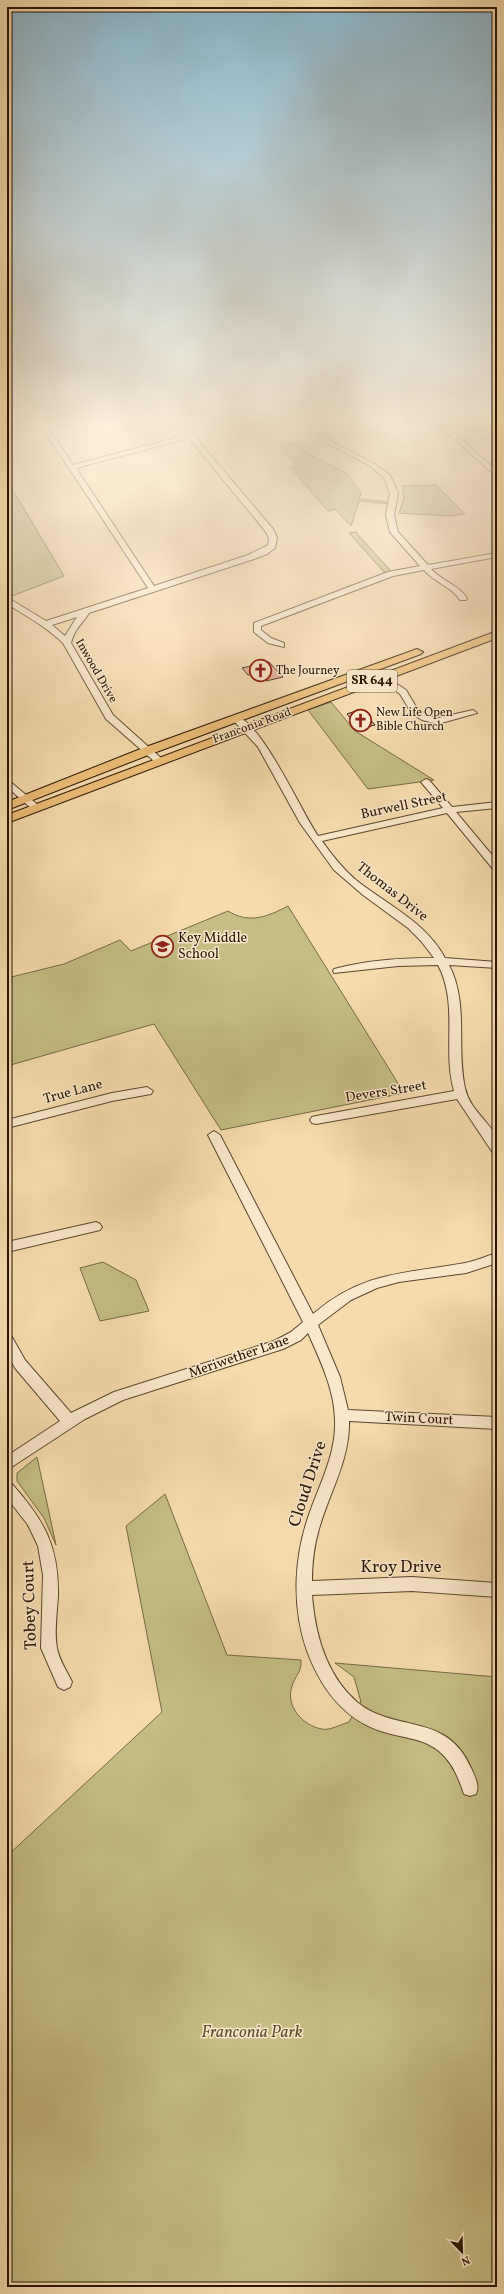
<svg xmlns="http://www.w3.org/2000/svg" width="504" height="2294" viewBox="0 0 504 2294" font-family="Vollkorn,serif">
  <rect width="100%" height="100%" fill="#f7dbaf"/>
  <filter id="stains"><feTurbulence type="fractalNoise" baseFrequency=".005" numOctaves="4"/><feColorMatrix values="0 0 0 0 .2 0 0 0 0 .09 0 0 0 0 .02 0 0 0 .5 -.17"/></filter>
  <radialGradient id="worn" r=".72"><stop offset=".6" stop-color="#630" stop-opacity="0"/><stop offset="1" stop-color="#630" stop-opacity=".3"/></radialGradient>
  <g fill="#c5bd85" stroke="#776944">
    <polygon points="295,443 312,456 346,473 361,493 359,499 390,502 390,504 359,501 351,526 335,509 328,511 291,468 298,466 280,446"/>
    <polygon points="7,480 64,576 7,598"/>
    <polygon points="436,485 465,514 448,516 399,513 404,499 402,486"/>
    <polygon points="356,532 359,536 391,571 384,572 349,533"/>
    <polygon points="331,702 355,731 434,780 368,789 308,710"/>
    <path d="M 288,906 L 404,1093 L 221,1130 L 154,1024 L 7,1066 L 7,978 L 64,964 L 120,940 L 131,951 L 228,911 C 249,924 267,917 288,906 Z"/>
    <polygon points="103,1262 136,1280 149,1311 100,1321 80,1268"/>
    <polygon points="37,1457 56,1545 44,1518 17,1481 17,1473"/>
    <path d="M 165,1494 L 227,1655 L 301,1660 C 302,1672 295,1676 292,1686 C 285,1706 303,1726 322,1729 C 329,1731 342,1724 349,1722 L 361,1702 L 354,1677 L 335,1663 L 497,1677 L 497,2287 L 7,2287 L 7,1856 L 162,1712 L 126,1526 Z"/>
  </g>
  <g fill="#e4a98d" stroke="#291502">
    <polygon points="269,662 283,677 266,681 258,673 248,675 242,668"/>
    <polygon points="358,710 363,711 375,725 359,729 347,714"/>
  </g>
  <g fill="none" stroke-linecap="round" stroke-linejoin="round">
    <defs>
      <g id="minor">
        <path d="M 36,418 L 42,418 L 73,465 L 186,435 L 173,418 L 179,418 L 192,433 L 251,418 L 260,418 L 195,437 L 273,529 L 277,538 L 275,548 L 267,554 L 254,559 L 89,613 C 81,626 76,626 71,643 L 113,715 L 161,758 L 161,762 L 155,762 L 106,719 L 63,643 C 46,627 27,616 7,604 L 7,599 L 10,599 L 46,621 L 148,588 ZM 189,438 L 266,532 L 269,538 L 268,545 L 248,555 L 154,586 L 76,468 ZM 77,617 L 65,636 L 52,625 Z"/>
        <path d="M 303,418 L 309,418 L 332,442 L 373,463 L 390,475 L 398,493 L 394,515 L 398,532 L 428,565 L 497,553 L 497,557 L 431,569 C 442,581 459,585 467,598 L 466,600 L 460,600 C 452,587 434,582 424,570 L 393,576 L 261,626 L 261,630 L 271,638 L 284,643 L 284,647 L 268,643 L 254,632 L 254,623 L 388,572 L 420,566 L 390,532 L 386,515 L 390,493 L 384,478 L 369,465 L 328,444 Z"/>
        <polygon points="431,418 437,418 497,471 497,477"/>
        <polygon points="382,674 406,690 418,710 428,716 438,718 473,710 477,713 438,724 422,720 412,714 400,694 379,679 378,677"/>
        <path d="M 236,716 C 262,723 301,811 318,836 L 443,808 L 421,782 L 426,779 L 429,780 L 452,807 L 497,802 L 497,808 L 456,812 L 497,861 L 497,870 L 493,869 L 447,813 L 322,841 C 332,855 343,869 356,880 C 386,904 426,922 445,958 L 497,962 L 497,968 L 449,965 C 469,1003 456,1047 465,1088 C 470,1111 491,1122 497,1139 C 498,1143 497,1150 497,1154 L 493,1153 L 457,1099 L 316,1124 L 312,1123 L 310,1120 L 312,1117 L 316,1116 L 454,1091 C 442,1050 459,1004 438,965 L 398,966 L 334,973 L 333,971 L 334,969 C 367,960 401,958 434,958 L 421,941 L 408,928 L 363,895 L 334,870 L 300,823 L 258,747 L 232,719 Z"/>
        <polygon points="7,779 38,805 38,809 32,809 7,787"/>
        <polygon points="147,1087 153,1091 151,1094 112,1101 7,1128 7,1120 112,1093"/>
        <path d="M 214,1131 L 220,1135 L 313,1314 C 363,1271 405,1274 465,1263 C 476,1261 486,1256 497,1253 L 497,1263 L 466,1273 L 399,1282 L 377,1288 L 351,1300 L 318,1325 L 340,1377 L 348,1410 L 497,1417 L 497,1429 L 349,1421 C 350,1460 329,1493 319,1529 C 314,1546 312,1563 312,1581 L 412,1577 L 497,1583 L 497,1597 L 412,1591 L 312,1595 C 315,1634 326,1675 357,1702 C 396,1734 446,1711 471,1768 C 475,1777 480,1785 476,1794 L 470,1796 L 464,1794 C 459,1780 455,1768 445,1757 C 430,1740 411,1739 391,1734 C 347,1724 322,1691 307,1651 C 291,1605 294,1554 311,1509 C 321,1482 335,1454 335,1425 C 336,1393 321,1362 308,1333 L 301,1340 L 283,1349 L 123,1400 L 85,1419 L 7,1470 L 7,1456 L 60,1421 L 15,1368 L 7,1353 L 7,1336 L 12,1337 L 25,1360 L 71,1413 L 114,1392 L 274,1341 L 291,1332 L 303,1322 L 208,1135 Z"/>
        <polygon points="96,1222 100,1224 102,1227 100,1230 7,1252 7,1242"/>
        <path d="M 7,1482 L 12,1484 C 44,1520 59,1546 58,1596 C 57,1613 54,1632 57,1648 C 59,1660 67,1671 72,1682 L 70,1687 L 64,1690 L 58,1687 L 41,1648 L 43,1575 L 38,1546 L 28,1525 L 7,1498 Z"/>
      </g>
      <g id="major">
        <polygon points="497,631 497,638 7,823 7,815"/>
        <polygon points="417,649 423,652 421,654 151,754 7,810 7,802 143,748"/>
      </g>
    </defs>
    <use href="#minor" stroke="#5c462d" stroke-width="2"/>
    <use href="#major" stroke="#291502" stroke-width="2"/>
    <use href="#minor" fill="#fae8cb" fill-rule="evenodd"/>
    <use href="#major" fill="#ecbe78" fill-rule="evenodd"/>
  </g>
  <linearGradient id="sky" x2="0" y2="1"><stop stop-color="#8ab7ce"/><stop offset="0.57" stop-color="#fbefdb"/><stop offset="1" stop-color="#fbefdb" stop-opacity="0"/></linearGradient>
  <rect width="504" height="739" fill="url(#sky)"/>
  <defs>
    <symbol id="church-ring" viewBox="-11 -11 22 22"><circle r="9.5" fill="#fae8cb" stroke="#8f2418" stroke-width="1.5"/><path d="M-1.2-6h2.4v3.5h3.3v2.4h-3.3V6h-2.4V-.1h-3.3v-2.4h3.3Z" fill="#8f2418"/></symbol>
    <symbol id="school-ring" viewBox="-11 -11 22 22"><circle r="9.5" fill="#fae8cb" stroke="#8f2418" stroke-width="1.5"/><path d="M0-5L7-2L0 1L-7-2ZM-4 1L0 2.5L4 1V4Q0 6-4 4Z" fill="#8f2418"/></symbol>
  </defs>
  <g fill-rule="evenodd">
    <use href="#church-ring" x="248" y="658" width="25" height="25"/>
    <use href="#church-ring" x="348" y="708" width="25" height="25"/>
    <use href="#school-ring" x="150" y="934" width="25" height="25"/>
  </g>
  <g text-anchor="middle" dominant-baseline="central" stroke-width="3" stroke-linejoin="round" paint-order="stroke">
    <g font-size="12" fill="#291502" stroke="#fae8cb">
      <text transform="translate(96 671) rotate(60)">Inwood Drive</text>
      <text transform="translate(252 726) rotate(-20)">Franconia Road</text>
    </g>
    <g font-size="12" fill="#291502" stroke="#fae8cb" text-anchor="start">
      <text x="276" y="671">The Journey</text>
      <text x="376" y="713">New Life Open<tspan x="376" dy="14">Bible Church</tspan></text>
    </g>
    <rect fill="#fae8cb" stroke="#68543e" stroke-width="1" x="347" y="670" width="50" height="22" rx="3"/>
    <g font-size="13" font-weight="bold" fill="#291502">
      <text x="372" y="681">SR 644</text>
    </g>
    <g font-size="14" fill="#291502" stroke="#fae8cb">
      <text transform="translate(404 806) rotate(-12)">Burwell Street</text>
      <text transform="translate(392 892) rotate(38)">Thomas Drive</text>
      <text transform="translate(73 1092) rotate(-15)">True Lane</text>
      <text transform="translate(386 1092) rotate(-9)">Devers Street</text>
      <text transform="translate(239 1357) rotate(-19)">Meriwether Lane</text>
      <text transform="translate(419 1419) rotate(3)">Twin Court</text>
    </g>
    <g font-size="14" fill="#291502" stroke="#fae8cb" text-anchor="start">
      <text x="178" y="938">Key Middle<tspan x="178" dy="16">School</tspan></text>
    </g>
    <g font-size="17" fill="#291502" stroke="#fae8cb">
      <text transform="translate(308 1484) rotate(-72)">Cloud Drive</text>
      <text x="401" y="1567">Kroy Drive</text>
      <text transform="translate(30 1605) rotate(-92)">Tobey Court</text>
    </g>
    <g font-size="17" font-style="italic" fill="#605030" stroke="#fae8cb">
      <text x="252" y="2032">Franconia Park</text>
    </g>
  </g>
  <rect width="504" height="2294" fill="none" stroke="#f7dbaf" stroke-width="24"/>
  <rect x="8" y="8" width="488" height="2278" fill="none" stroke="#291502" stroke-width="2"/>
  <rect x="12" y="12" width="480" height="2270" fill="none" stroke="#291502"/>
  <g transform="translate(462 2252) rotate(157)" stroke="#fae8cb" stroke-width="3" paint-order="stroke">
  <path d="M0-3L7 15L0 10L-7 15Z" fill="#291502"/>
  <text y="-6" font-size="11" font-weight="bold" text-anchor="middle" fill="#291502">N</text>
  </g>
  <rect width="100%" height="100%" filter="url(#stains)"/>
  <rect width="100%" height="100%" fill="url(#worn)"/>
</svg>
